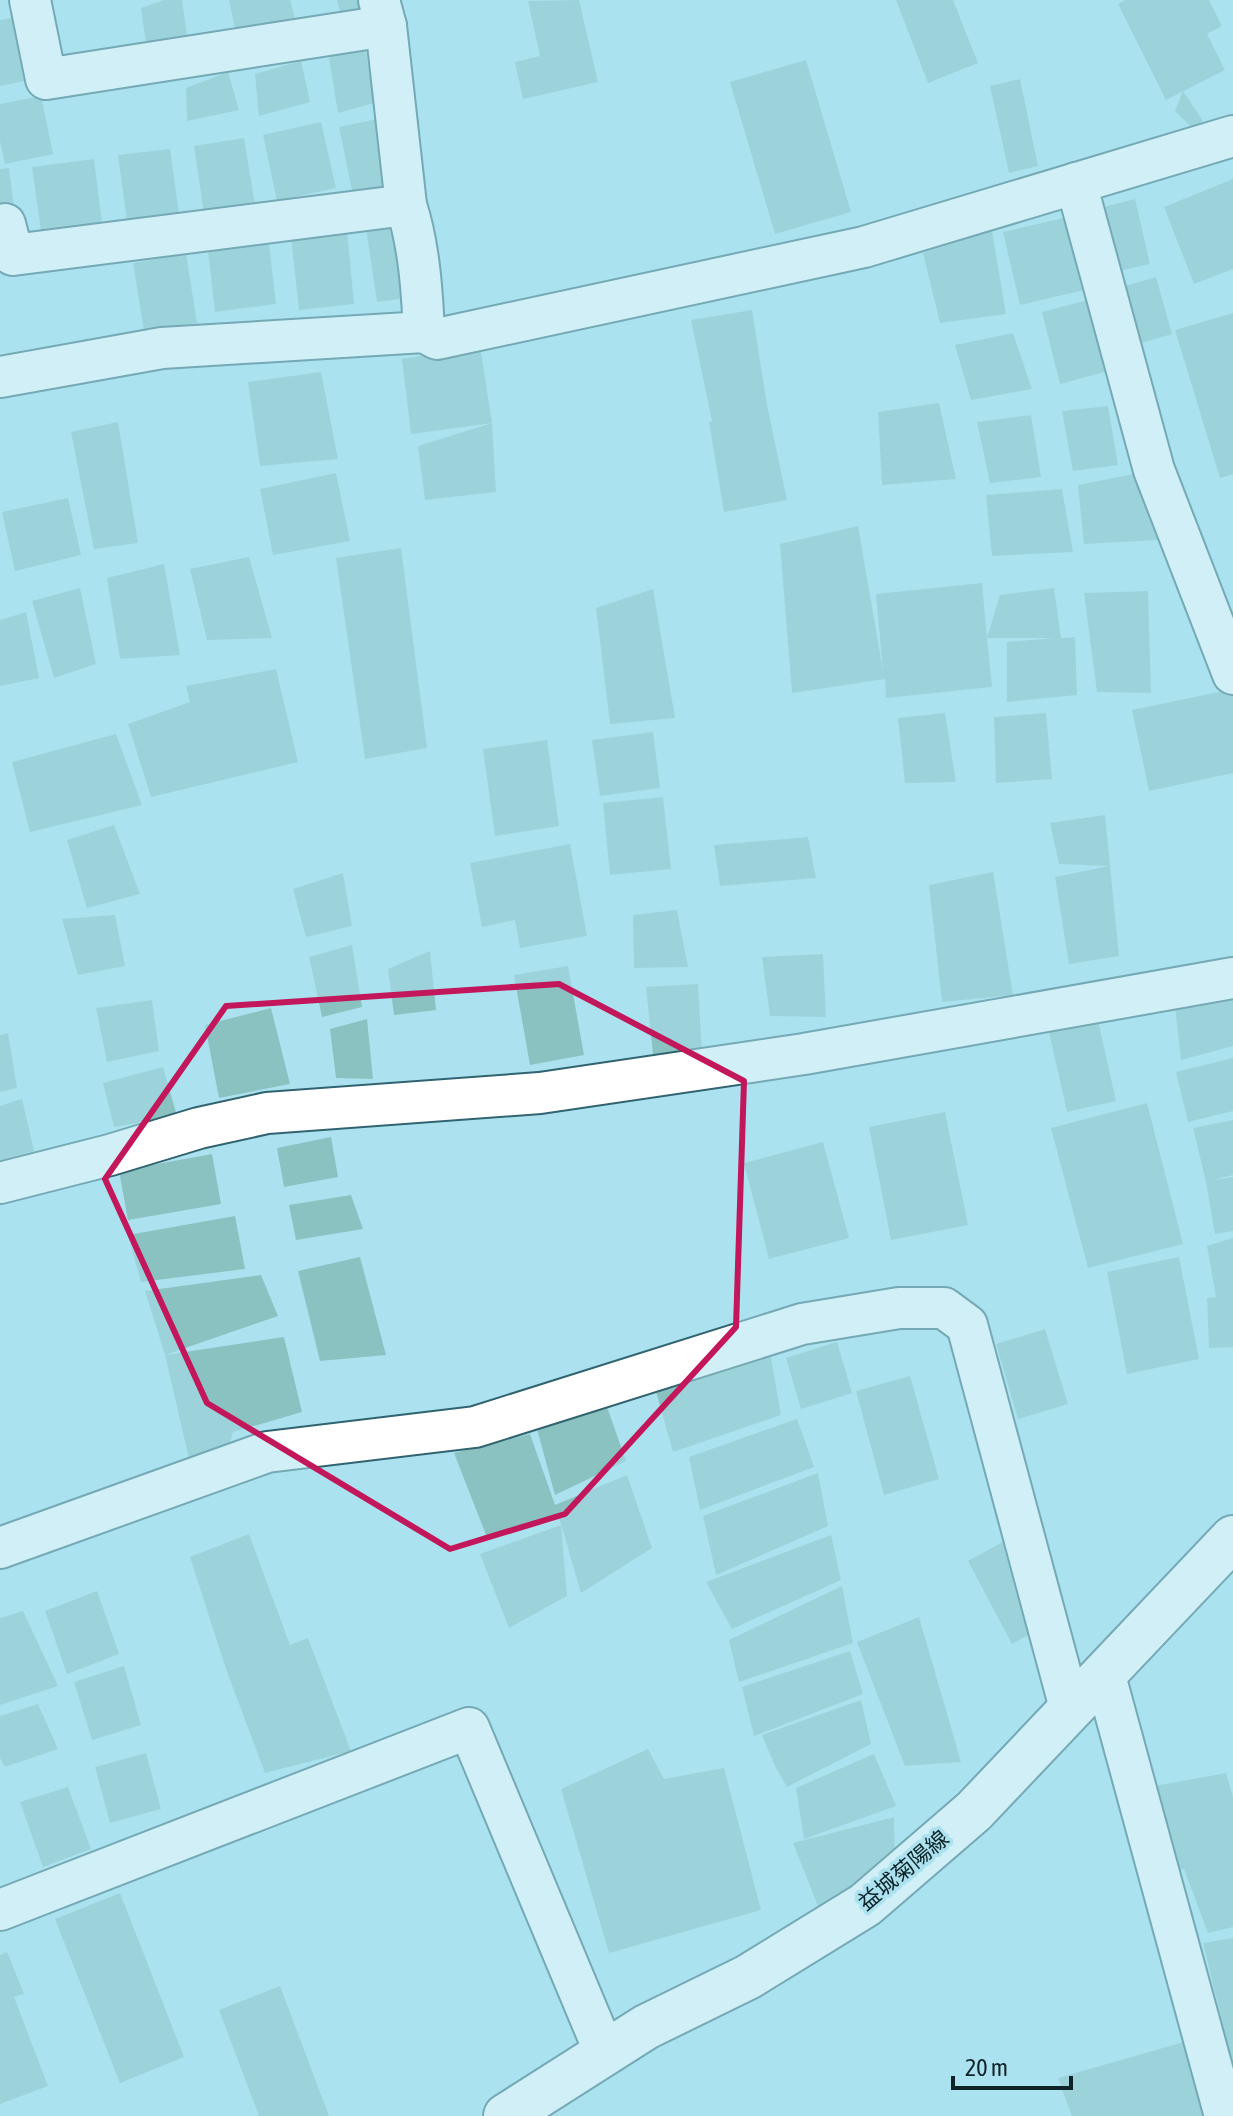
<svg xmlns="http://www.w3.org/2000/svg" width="1233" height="2116" viewBox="0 0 1233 2116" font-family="'Asap Condensed','Noto Sans JP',sans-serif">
  <rect width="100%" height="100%" fill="#ace2ef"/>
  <g fill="#8ac2c1">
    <polygon points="164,0 182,0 187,35 147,50 141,8"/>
    <polygon points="229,0 290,0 295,19 236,33"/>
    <polygon points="337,0 362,0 363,7 340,12"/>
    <polygon points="579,0 598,82 523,99 515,62 540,56 528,1"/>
    <polygon points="896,0 953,0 978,63 928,83"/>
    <polygon points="1125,0 1209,0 1222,26 1207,34 1225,70 1166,100 1118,4"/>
    <polygon points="18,17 29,80 0,86 0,20"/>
    <polygon points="364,38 374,103 338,113 329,58"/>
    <polygon points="806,60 851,212 775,234 730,82"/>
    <polygon points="301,61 310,102 259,116 255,74"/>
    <polygon points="228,72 239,110 187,121 186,88"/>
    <polygon points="1020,79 1038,166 1009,173 990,86"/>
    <polygon points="1183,91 1203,121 1194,130 1175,111"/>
    <polygon points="41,96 53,154 5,164 0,141 0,104"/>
    <polygon points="382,118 397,190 354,200 339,127"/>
    <polygon points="321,122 336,188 277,201 263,135"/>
    <polygon points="244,138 255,205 204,213 194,146"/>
    <polygon points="170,149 179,214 127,221 118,155"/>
    <polygon points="94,159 102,223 41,231 32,167"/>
    <polygon points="9,168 17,231 0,233 0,169"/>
    <polygon points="1233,179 1233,269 1194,284 1164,207"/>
    <polygon points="1135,199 1150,264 1106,274 1091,210"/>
    <polygon points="1080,214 1097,287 1020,305 1003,232"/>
    <polygon points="411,222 422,296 377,302 366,228"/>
    <polygon points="347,231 354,304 299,310 291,237"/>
    <polygon points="992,231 1006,314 940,323 923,253"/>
    <polygon points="269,244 276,304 215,312 208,251"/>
    <polygon points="186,254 197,323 144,331 133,263"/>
    <polygon points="1156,277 1172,334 1128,347 1112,290"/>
    <polygon points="1100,297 1119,368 1060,384 1042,312"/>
    <polygon points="752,310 767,405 787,500 724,512 709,422 712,421 691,320"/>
    <polygon points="1233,313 1233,474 1220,478 1175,330"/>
    <polygon points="1013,333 1032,389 971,400 955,345"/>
    <polygon points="480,346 492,423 411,434 402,359"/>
    <polygon points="321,372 338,459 260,466 248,382"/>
    <polygon points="939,403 956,479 882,485 878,412"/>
    <polygon points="1108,406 1118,465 1073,471 1062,411"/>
    <polygon points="1031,415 1041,477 990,483 977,422"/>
    <polygon points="118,422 138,543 94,549 71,432"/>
    <polygon points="492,423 496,492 425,500 418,446"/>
    <polygon points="1154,470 1157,540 1084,544 1078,485"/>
    <polygon points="336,473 350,541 273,555 260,489"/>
    <polygon points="1062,489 1073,552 992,556 986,495"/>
    <polygon points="68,498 81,555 15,571 2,512"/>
    <polygon points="858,526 883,671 876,594 982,583 987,638 1000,595 1054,588 1061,638 1075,637 1077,695 1007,702 1007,642 1054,638 987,638 992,687 886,698 885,679 792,693 780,544"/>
    <polygon points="401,548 427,748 365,759 336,558"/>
    <polygon points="249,557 272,638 207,640 190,569"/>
    <polygon points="164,564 180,655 120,659 107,578"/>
    <polygon points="80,588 96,664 54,678 32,601"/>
    <polygon points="653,589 675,718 610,724 596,608"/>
    <polygon points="1148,591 1151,693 1097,692 1084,593"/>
    <polygon points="26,612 39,678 0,686 0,620"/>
    <polygon points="276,669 298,762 151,797 128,724 190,702 186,686"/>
    <polygon points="1233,689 1233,773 1149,791 1132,710"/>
    <polygon points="945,713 956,782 905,783 898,718"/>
    <polygon points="1046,713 1052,779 996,783 994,717"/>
    <polygon points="653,732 660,788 600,796 592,740"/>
    <polygon points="116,734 142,805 30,832 12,762"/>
    <polygon points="547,740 559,826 495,836 483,749"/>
    <polygon points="663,797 671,869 610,875 603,803"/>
    <polygon points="1105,815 1119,956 1069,964 1055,877 1109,866 1059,864 1050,823"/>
    <polygon points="114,825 140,894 87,908 67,840"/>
    <polygon points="808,837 816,878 720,886 714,845"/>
    <polygon points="570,844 587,936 520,948 515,920 482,927 470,863"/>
    <polygon points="993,872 1013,995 942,1002 929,885"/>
    <polygon points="343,873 352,926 306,937 293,889"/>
    <polygon points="677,910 688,967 634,968 633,915"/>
    <polygon points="115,915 125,966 78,975 62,919"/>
    <polygon points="352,945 362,1007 322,1017 309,957"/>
    <polygon points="430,951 436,1010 394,1015 388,969"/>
    <polygon points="823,954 826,1017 770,1016 762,957"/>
    <polygon points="568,966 584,1055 530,1065 514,975"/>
    <polygon points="698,984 702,1052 653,1054 646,987"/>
    <polygon points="1233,997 1233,1046 1181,1060 1175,1006"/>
    <polygon points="152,1000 159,1051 107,1062 96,1008"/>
    <polygon points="271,1008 290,1084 219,1098 205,1025"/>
    <polygon points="367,1019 373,1079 336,1078 330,1029"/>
    <polygon points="1098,1020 1116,1101 1067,1112 1049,1032"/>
    <polygon points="8,1033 17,1088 0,1092 0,1035"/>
    <polygon points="1233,1058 1233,1111 1188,1122 1176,1072"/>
    <polygon points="163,1067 177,1116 114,1127 103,1083"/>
    <polygon points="22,1099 34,1151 0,1160 0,1106"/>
    <polygon points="1147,1103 1183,1244 1088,1268 1051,1128"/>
    <polygon points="945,1112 968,1225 891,1240 869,1127"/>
    <polygon points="1233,1120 1233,1175 1212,1180 1233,1177 1233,1231 1215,1234 1206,1182 1193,1128"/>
    <polygon points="331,1137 338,1177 284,1187 277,1148"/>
    <polygon points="823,1142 849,1238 769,1259 744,1163"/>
    <polygon points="212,1154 221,1204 128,1220 119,1171"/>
    <polygon points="351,1195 363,1229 296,1240 289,1205"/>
    <polygon points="235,1216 245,1269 141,1282 128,1235"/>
    <polygon points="1233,1238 1233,1347 1209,1348 1207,1298 1216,1297 1207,1246"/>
    <polygon points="360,1257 386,1355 320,1361 298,1271"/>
    <polygon points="1179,1257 1199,1359 1127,1374 1107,1272"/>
    <polygon points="261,1275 278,1316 165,1355 145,1291"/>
    <polygon points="1045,1329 1068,1404 1018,1419 996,1344"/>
    <polygon points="284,1337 302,1412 233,1432 228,1450 190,1463 165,1355"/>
    <polygon points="837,1342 852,1393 801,1409 786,1358"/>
    <polygon points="770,1353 781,1415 673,1452 655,1388"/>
    <polygon points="910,1376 939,1479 884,1495 856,1391"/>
    <polygon points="600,1387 626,1461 555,1495 537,1429"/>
    <polygon points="797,1419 814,1467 700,1510 689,1457"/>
    <polygon points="530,1434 555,1505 627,1475 652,1548 581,1593 559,1517 503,1530 488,1540 454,1453"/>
    <polygon points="818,1473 828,1526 716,1575 703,1516"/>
    <polygon points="561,1525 567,1596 509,1628 480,1554"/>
    <polygon points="249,1534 290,1645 308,1638 351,1751 265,1773 226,1669 190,1557"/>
    <polygon points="831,1535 841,1580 732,1629 706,1582"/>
    <polygon points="1012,1537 1057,1620 1012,1644 968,1561"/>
    <polygon points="842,1586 853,1643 739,1682 729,1640"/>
    <polygon points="97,1591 119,1654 67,1674 45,1611"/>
    <polygon points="23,1611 58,1686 0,1705 0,1618"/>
    <polygon points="919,1617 961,1762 905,1766 857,1642"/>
    <polygon points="850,1651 863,1694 754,1736 742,1687"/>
    <polygon points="124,1666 141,1725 92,1740 74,1682"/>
    <polygon points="861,1700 871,1744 787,1787 775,1766 762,1735"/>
    <polygon points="38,1704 58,1749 5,1767 0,1758 0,1716"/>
    <polygon points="648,1749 664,1779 724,1768 761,1910 609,1953 561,1789"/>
    <polygon points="146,1753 161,1809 110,1823 95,1767"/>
    <polygon points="874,1754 896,1806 804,1839 796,1788"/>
    <polygon points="1226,1773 1233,1797 1233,1927 1208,1933 1184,1869 1178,1871 1154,1786"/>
    <polygon points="68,1787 91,1849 43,1867 20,1802"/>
    <polygon points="894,1817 895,1863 818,1906 793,1843"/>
    <polygon points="120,1893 184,2057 120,2083 55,1919"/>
    <polygon points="1233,1938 1233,2062 1232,2062 1203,1943"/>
    <polygon points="7,1952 24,1994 14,1997 48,2086 0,2104 0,1955"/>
    <polygon points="280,1986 329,2116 259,2116 219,2010"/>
    <polygon points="1191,2040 1218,2116 1072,2116 1058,2078"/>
  </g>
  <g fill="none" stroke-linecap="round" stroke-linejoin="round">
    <defs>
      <g id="street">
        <polyline points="30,0 46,79 386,26"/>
        <path d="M 379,0 L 386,26 L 406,205 C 419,245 422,290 424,332"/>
        <polyline points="1076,183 1154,470 1233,674"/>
        <polyline points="5,224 13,255 406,205"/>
        <polyline points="0,377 162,348 424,332 437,339 864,247 1233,136"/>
        <polyline points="0,1183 110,1155 199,1128 267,1113 540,1093 804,1054 1233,978"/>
        <polyline points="0,1548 267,1452 475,1427 802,1324 899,1308 944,1308 967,1325 1070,1708"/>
        <polyline points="1104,1672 1225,2116"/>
        <polyline points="0,1910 469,1728 605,2053"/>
      </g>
      <polyline id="secondary" points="506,2116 646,2027 748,1977 865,1905 974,1811 1233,1538"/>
    </defs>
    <use href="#street" stroke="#316470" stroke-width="44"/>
    <use href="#secondary" stroke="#316470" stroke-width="48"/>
    <use href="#street" stroke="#fff" stroke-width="40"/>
    <use href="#secondary" stroke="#fff" stroke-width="44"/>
  </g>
  <path d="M0 0H1233V2116H0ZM 559,984 L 744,1081 L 736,1327 L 565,1514 L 450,1549 L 207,1403 L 105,1179 L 226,1006 Z" fill="#ace2ef" fill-opacity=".55" fill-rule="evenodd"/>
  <path fill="none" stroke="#c2185b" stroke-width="6" stroke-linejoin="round" d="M 559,984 L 744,1081 L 736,1327 L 565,1514 L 450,1549 L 207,1403 L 105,1179 L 226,1006 Z"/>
  <g text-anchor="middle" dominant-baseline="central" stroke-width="7" stroke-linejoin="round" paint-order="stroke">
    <g font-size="22" fill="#0e2328" stroke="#ace2ef">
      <text transform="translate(903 1870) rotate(-40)">益城菊陽線</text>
    </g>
  </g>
  <path d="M953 2076v12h118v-12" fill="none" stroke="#0e2328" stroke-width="4"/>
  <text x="965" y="2076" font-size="24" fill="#0e2328" stroke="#ace2ef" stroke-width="6" paint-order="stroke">20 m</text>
</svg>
